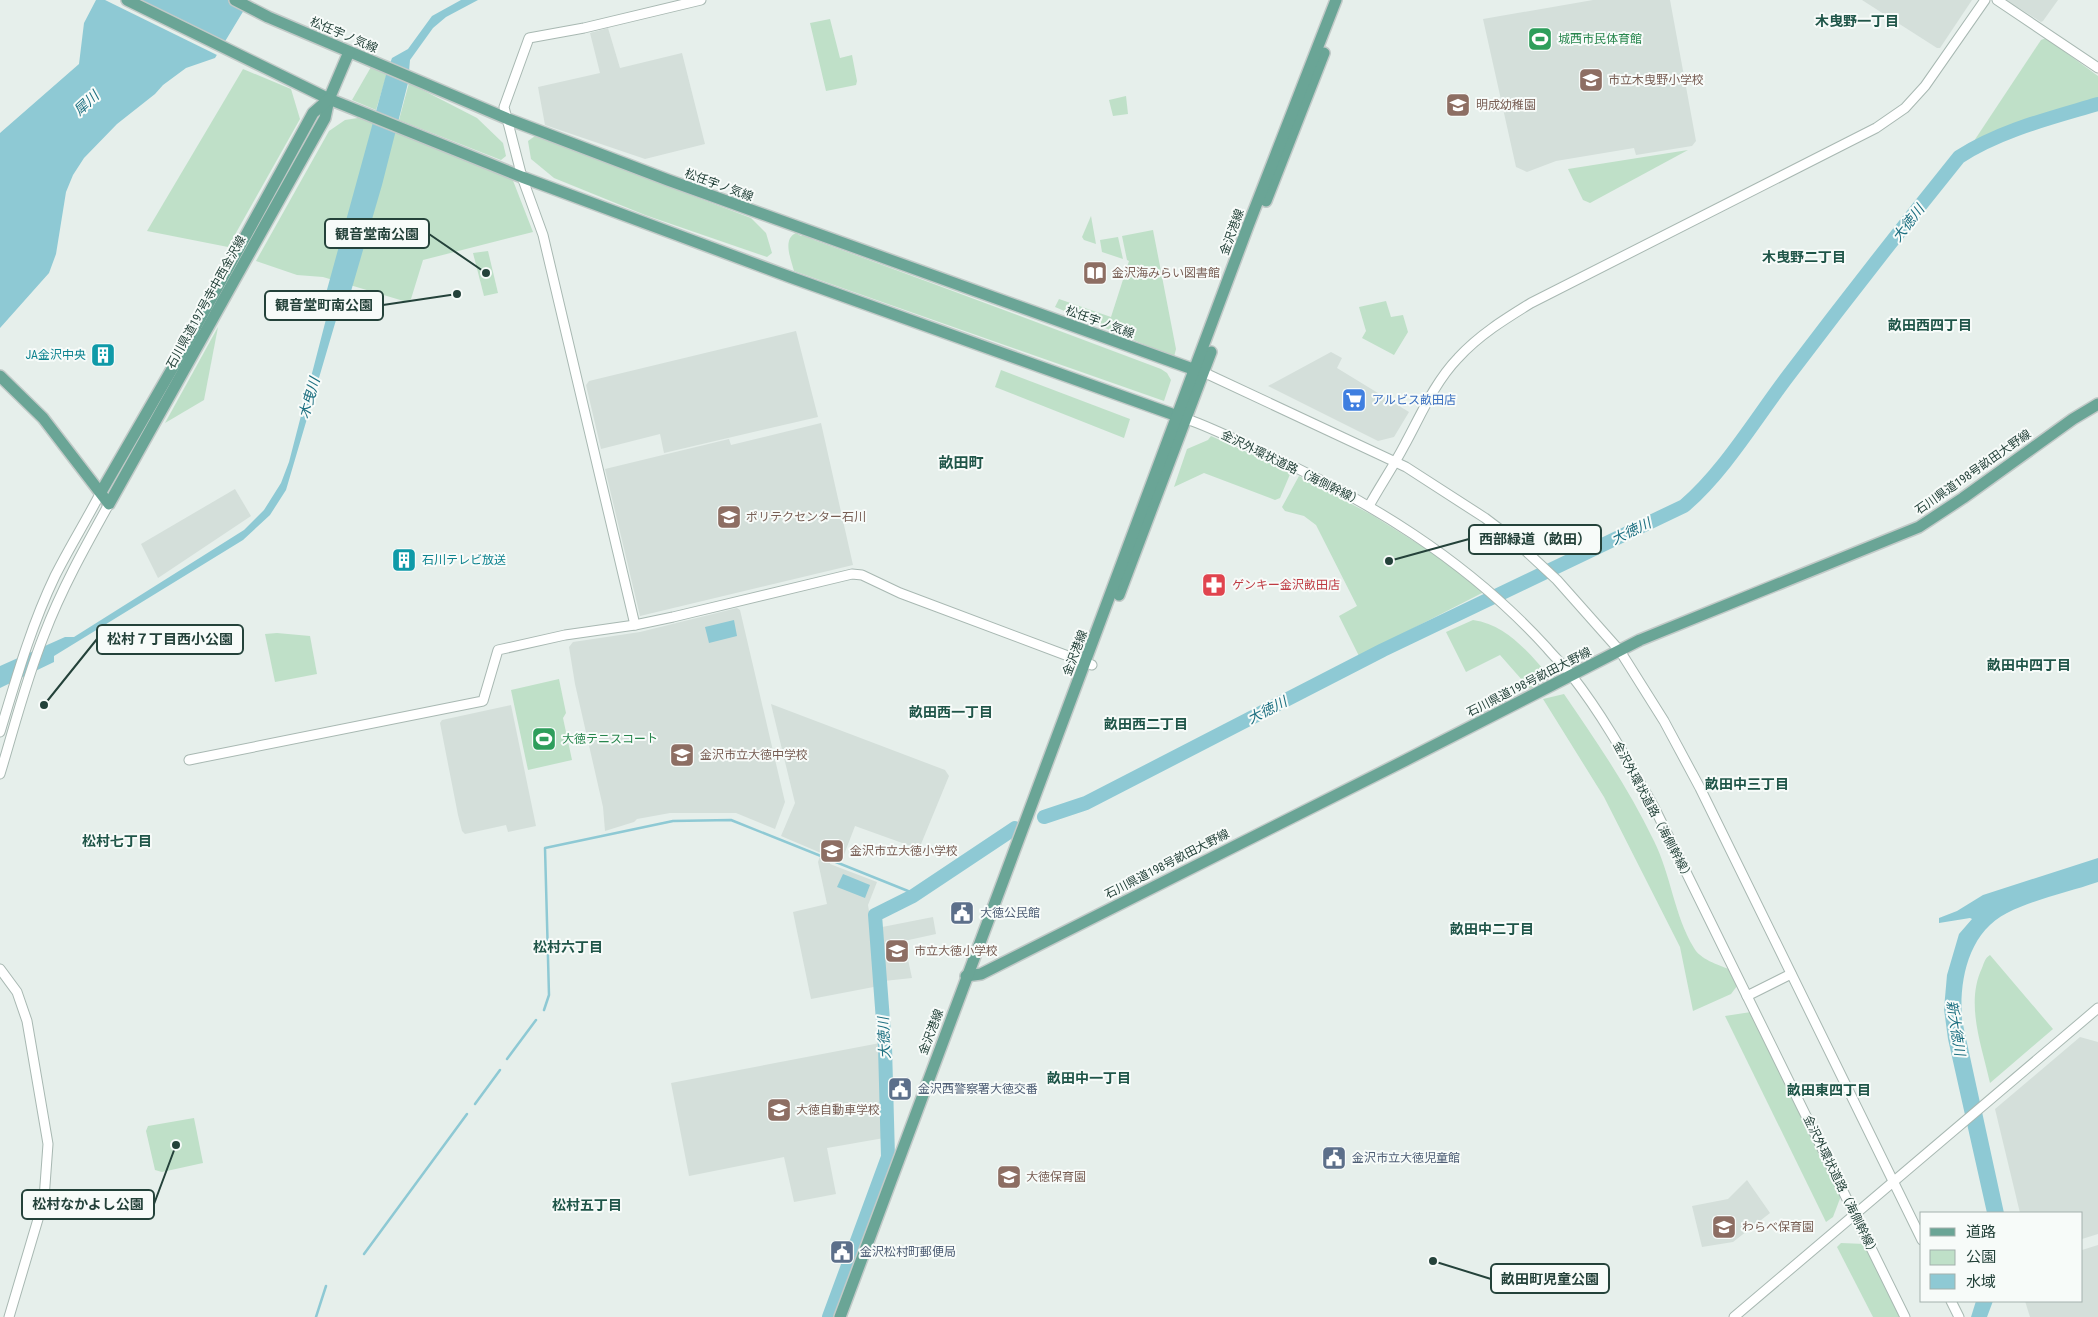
<svg xmlns="http://www.w3.org/2000/svg" width="2098" height="1317" viewBox="0 0 2098 1317" font-family="'Roboto Condensed','Noto Sans JP',sans-serif">
  <rect width="100%" height="100%" fill="#e6efeb"/>
  <g fill="#d4dfda">
    <polygon points="1593,0 1670,0 1696,141 1692,146 1636,155 1634,148 1556,161 1527,172 1516,167 1483,19"/>
    <polygon points="1862,0 1972,0 1940,48 1937,48"/>
    <polygon points="2006,0 2058,0 2043,21 2041,22"/>
    <polygon points="608,28 620,68 682,53 705,144 645,159 545,125 538,87 600,73 590,33"/>
    <polygon points="796,331 818,417 664,453 660,434 601,449 586,385 589,381"/>
    <polygon points="1331,352 1342,358 1337,368 1409,412 1394,437 1378,441 1268,386"/>
    <polygon points="821,423 853,565 640,616 605,469 729,439 731,445"/>
    <polygon points="235,489 251,516 158,578 141,544"/>
    <polygon points="737,608 740,610 785,802 775,829 736,813 670,813 637,819 634,822 605,831 603,807 575,684 569,647 573,642 640,632"/>
    <polygon points="771,704 945,770 949,776 919,849 855,826 842,860 831,856 830,864 877,882 868,905 872,929 933,917 936,934 904,941 912,978 884,981 884,985 811,999 793,912 827,904 818,862 821,853 781,836 795,803"/>
    <polygon points="511,705 536,826 508,832 506,825 465,834 462,831 458,815 440,723 442,720"/>
    <polygon points="2080,1037 2098,1042 2098,1234 2082,1239 2082,1213 2020,1213 1995,1109"/>
    <polygon points="880,1043 884,1138 827,1148 836,1194 794,1202 784,1157 689,1176 671,1083"/>
    <polygon points="1747,1180 1770,1213 1733,1242 1702,1247 1692,1206 1728,1199"/>
    <polygon points="2098,1245 2098,1317 2030,1317 2025,1301 2082,1301 2082,1250"/>
  </g>
  <g fill="#bfe0c8">
    <polygon points="830,19 840,58 852,55 857,81 856,85 826,91 810,23"/>
    <polygon points="2046,38 2098,76 2098,99 1974,141 2041,40"/>
    <polygon points="371,67 387,74 376,110 352,100"/>
    <polygon points="243,69 291,89 300,119 228,247 147,231"/>
    <polygon points="409,83 477,118 503,143 506,156 501,160 399,120"/>
    <polygon points="1126,96 1128,114 1113,116 1109,100"/>
    <polygon points="364,117 512,178 533,232 423,260 411,299 407,302 323,277 297,275 256,261 329,131 345,120"/>
    <polygon points="535,136 751,218 766,233 772,253 767,257 645,215 554,178 531,159 528,141"/>
    <polygon points="1688,150 1590,203 1583,200 1568,169"/>
    <polygon points="1091,216 1096,244 1084,240 1082,237"/>
    <polygon points="1153,230 1176,349 1174,357 1055,307 1059,299 1111,317 1129,261 1127,260 1122,236"/>
    <path d="M 796,233 L 801,236 L 805,234 L 814,240 C 930,282 1045,325 1161,369 L 1167,373 L 1171,380 L 1164,401 L 794,271 C 791,259 782,239 796,233 Z"/>
    <polygon points="1118,237 1123,259 1102,252 1100,240"/>
    <polygon points="488,251 498,293 484,296 473,253"/>
    <polygon points="1386,301 1391,317 1403,315 1408,332 1394,355 1362,338 1366,331 1359,307"/>
    <polygon points="218,327 204,400 165,423"/>
    <polygon points="1001,370 1130,419 1124,438 995,387"/>
    <polygon points="1211,436 1291,472 1280,498 1275,500 1204,473 1174,487 1187,449 1208,440"/>
    <polygon points="1299,476 1372,515 1436,555 1484,592 1359,656 1339,616 1357,606 1316,525 1304,516 1285,511 1282,507"/>
    <path d="M 1473,620 C 1507,625 1528,652 1550,677 L 1530,689 L 1500,655 L 1466,672 L 1446,632 Z"/>
    <polygon points="277,633 310,636 317,674 275,682 265,634"/>
    <polygon points="559,679 566,713 563,718 572,760 528,770 511,690"/>
    <path d="M 1564,694 C 1597,742 1629,789 1654,841 C 1671,875 1674,915 1694,948 C 1700,959 1718,965 1729,969 L 1737,986 L 1731,994 L 1693,1011 L 1680,947 L 1604,797 L 1543,699 Z"/>
    <path d="M 1990,955 L 2053,1029 L 1990,1083 C 1982,1046 1965,1004 1982,968 C 1984,963 1985,958 1990,955 Z"/>
    <polygon points="1751,1012 1841,1196 1833,1217 1826,1222 1725,1016"/>
    <polygon points="194,1118 203,1163 162,1172 155,1170 146,1131 148,1126"/>
    <polygon points="1841,1243 1865,1244 1900,1317 1873,1317 1837,1247"/>
  </g>
  <g fill="#8ec9d4">
    <polygon points="96,0 250,0 215,58 186,68 163,85 155,94 117,124 84,158 73,175 66,192 56,254 49,273 0,328 0,133 79,64 84,23"/>
    <polygon points="461,0 478,0 446,17 433,28 410,60 408,83 382,185 347,305 341,303 286,490 270,515 243,540 54,656 54,662 0,688 0,666 65,637 74,637 244,530 264,510 281,483 289,462 331,300 325,297 386,75 392,58 408,49 432,16"/>
    <polygon points="734,620 737,636 709,643 705,627"/>
    <path d="M 2098,858 L 2098,882 C 2069,892 2035,899 2007,913 C 1968,933 1959,980 1962,1020 L 2004,1213 L 1987,1213 L 1948,1039 L 1944,1009 L 1947,975 L 1959,934 L 1972,919 L 1970,918 L 1939,923 L 1939,918 L 1957,911 L 1983,895 Z"/>
    <polygon points="843,874 870,885 865,898 837,887"/>
    <polygon points="1976,1301 1993,1301 1987,1317 1971,1317"/>
  </g>
  <polygon fill="#e6efeb" points="105,0 137,0 227,43 219,56"/>
  <g fill="none" stroke-linecap="round" stroke-linejoin="round">
    <g stroke="#8ec9d4" stroke-width="2.5">
      <polyline points="544,1010 549,995 545,848 673,821 731,820 908,891 913,896"/>
      <polyline points="507,1059 536,1020"/>
      <polyline points="475,1104 500,1070"/>
      <polyline points="364,1254 467,1114"/>
      <polyline points="316,1317 326,1286"/>
    </g>
    <g stroke="#8ec9d4" stroke-width="14">
      <path d="M 1044,817 L 1086,803 L 1383,650 L 1684,506 C 1724,472 1756,418 1788,376 C 1844,302 1901,229 1959,157 C 2001,130 2051,118 2098,104"/>
      <polyline points="829,1317 888,1157 885,1047 875,915 913,896 1015,828"/>
    </g>
    <defs>
      <g id="minor">
        <polyline points="1997,0 2098,68"/>
        <polyline points="1203,372 1406,467 1485,518 1514,540 1557,580 1620,651 1664,721 1700,788 1922,1240"/>
        <path d="M 1187,419 C 1212,428 1236,440 1260,451 C 1367,499 1467,560 1547,648 C 1555,658 1565,666 1572,676 C 1604,717 1629,763 1654,807 L 1905,1317"/>
        <path d="M 1369,506 C 1380,486 1393,467 1404,446 C 1420,417 1434,383 1458,358 C 1479,335 1505,319 1531,303 L 1876,128 L 1905,108 L 1925,86 L 1985,0"/>
        <polyline points="635,625 543,235 522,177 504,107 529,38 584,28 701,0"/>
        <path d="M 0,732 C 16,679 31,626 55,576 C 69,548 86,521 101,492"/>
        <polyline points="189,760 483,701 498,650 565,635 635,625 673,617 852,574 862,575 900,593 1092,665"/>
        <path d="M 0,774 C 14,728 26,680 44,635 C 61,590 85,547 109,504"/>
        <polyline points="0,969 17,992 27,1021 48,1144 44,1199 9,1317"/>
        <polyline points="1747,996 1791,974"/>
        <polyline points="1951,1301 1959,1317"/>
        <polyline points="1734,1317 2098,1008"/>
      </g>
      <g id="major">
        <polyline points="127,0 329,99 522,177 790,277 1183,418"/>
        <polyline points="235,0 268,17 508,119 668,180 1201,372"/>
        <polyline points="1266,201 1324,53"/>
        <polyline points="0,376 43,418 109,504 325,118 329,99 349,52"/>
        <polyline points="101,492 183,350 313,113 329,99"/>
        <polyline points="1119,595 1211,352"/>
        <polyline points="966,976 981,974 1406,760 1640,640 1919,527 1963,498 2073,419 2098,404"/>
        <polyline points="840,1317 1248,226 1336,0"/>
      </g>
    </defs>
    <use href="#minor" stroke="#a8b8b2" stroke-width="11"/>
    <use href="#major" stroke="#c2cac8" stroke-width="14"/>
    <use href="#minor" stroke="#fff" stroke-width="9"/>
    <use href="#major" stroke="#6aa596" stroke-width="11"/>
  </g>
  <defs>
    <symbol id="stadium-square" viewBox="-11 -11 22 22"><rect x="-9" y="-9" width="18" height="18" rx="4" fill="#2e9e5b" stroke="#f7fbf9"/><path d="M0-5a6.5 5 0 1 0 0 10a6.5 5 0 1 0 0-10ZM-3.5-1.8h7v3.6h-7Z" fill="#fff"/></symbol>
    <symbol id="school-square" viewBox="-11 -11 22 22"><rect x="-9" y="-9" width="18" height="18" rx="4" fill="#8d6e63" stroke="#f7fbf9"/><path d="M0-5L7-2L0 1L-7-2ZM-4 1L0 2.5L4 1V4Q0 6-4 4Z" fill="#fff"/></symbol>
    <symbol id="library-square" viewBox="-11 -11 22 22"><rect x="-9" y="-9" width="18" height="18" rx="4" fill="#8d6e63" stroke="#f7fbf9"/><path d="M-6-4Q-3-5.5-.7-3.5V5Q-3 3-6 4ZM6-4Q3-5.5 .7-3.5V5Q3 3 6 4Z" fill="#fff"/></symbol>
    <symbol id="building-square" viewBox="-11 -11 22 22"><rect x="-9" y="-9" width="18" height="18" rx="4" fill="#0f9aa8" stroke="#f7fbf9"/><path d="M-4-6H4V6H1V3H-1V6H-4ZM-2.5-4.3h1.7v1.8h-1.7ZM.8-4.3h1.7v1.8H.8ZM-2.5-1h1.7V.8h-1.7ZM.8-1h1.7V.8H.8Z" fill="#fff"/></symbol>
    <symbol id="supermarket-square" viewBox="-11 -11 22 22"><rect x="-9" y="-9" width="18" height="18" rx="4" fill="#3f7fe0" stroke="#f7fbf9"/><path d="M-6-5.5h2.5l.6 2H6L4.5 2H-2.5L-4.4-4H-6ZM-1.5 3.2a1.3 1.3 0 1 0 .1 0ZM3 3.2a1.3 1.3 0 1 0 .1 0Z" fill="#fff"/></symbol>
    <symbol id="pharmacy-square" viewBox="-11 -11 22 22"><rect x="-9" y="-9" width="18" height="18" rx="4" fill="#e0444e" stroke="#f7fbf9"/><path d="M-2-6h4v4h4v4h-4v4h-4v-4h-4v-4h4Z" fill="#fff"/></symbol>
    <symbol id="civic-square" viewBox="-11 -11 22 22"><rect x="-9" y="-9" width="18" height="18" rx="4" fill="#5c6f8a" stroke="#f7fbf9"/><path d="M-.6-6.5H3V-4.5H.6V-3L4-1V1h2V6H-6V1h2V-1L-.6-3ZM-1.2 2.5V6h2.4V2.5Z" fill="#fff"/></symbol>
  </defs>
  <g fill-rule="evenodd">
    <use href="#stadium-square" x="1526" y="25" width="28" height="28"/>
    <use href="#school-square" x="1577" y="66" width="28" height="28"/>
    <use href="#school-square" x="1444" y="91" width="28" height="28"/>
    <use href="#library-square" x="1081" y="259" width="28" height="28"/>
    <use href="#building-square" x="89" y="341" width="28" height="28"/>
    <use href="#supermarket-square" x="1340" y="386" width="28" height="28"/>
    <use href="#school-square" x="715" y="503" width="28" height="28"/>
    <use href="#building-square" x="390" y="546" width="28" height="28"/>
    <use href="#pharmacy-square" x="1200" y="571" width="28" height="28"/>
    <use href="#stadium-square" x="530" y="725" width="28" height="28"/>
    <use href="#school-square" x="668" y="741" width="28" height="28"/>
    <use href="#school-square" x="818" y="837" width="28" height="28"/>
    <use href="#civic-square" x="948" y="899" width="28" height="28"/>
    <use href="#school-square" x="883" y="937" width="28" height="28"/>
    <use href="#civic-square" x="886" y="1075" width="28" height="28"/>
    <use href="#school-square" x="765" y="1096" width="28" height="28"/>
    <use href="#civic-square" x="1320" y="1144" width="28" height="28"/>
    <use href="#school-square" x="995" y="1163" width="28" height="28"/>
    <use href="#school-square" x="1710" y="1213" width="28" height="28"/>
    <use href="#civic-square" x="828" y="1238" width="28" height="28"/>
  </g>
  <g text-anchor="middle" dominant-baseline="central" stroke-width="4" stroke-linejoin="round" paint-order="stroke">
    <g font-size="12" fill="#24423a" stroke="#f7fbf9">
      <text transform="translate(344 35) rotate(23)">松任宇ノ気線</text>
      <text transform="translate(719 185) rotate(20)">松任宇ノ気線</text>
      <text transform="translate(1232 232) rotate(-70)">金沢港線</text>
      <text transform="translate(206 302) rotate(-61)">石川県道197号寺中西金沢線</text>
      <text transform="translate(1100 322) rotate(20)">松任宇ノ気線</text>
      <text transform="translate(1292 468) rotate(26)">金沢外環状道路（海側幹線）</text>
      <text transform="translate(1973 472) rotate(-35)">石川県道198号畝田大野線</text>
      <text transform="translate(1075 653) rotate(-69)">金沢港線</text>
      <text transform="translate(1529 682) rotate(-27)">石川県道198号畝田大野線</text>
      <text transform="translate(1653 811) rotate(62)">金沢外環状道路（海側幹線）</text>
      <text transform="translate(1167 864) rotate(-27)">石川県道198号畝田大野線</text>
      <text transform="translate(931 1032) rotate(-69)">金沢港線</text>
      <text transform="translate(1841 1186) rotate(64)">金沢外環状道路（海側幹線）</text>
    </g>
    <g font-size="12" fill="#27864d" stroke="#f7fbf9" text-anchor="start">
      <text x="1558" y="39">城西市民体育館</text>
      <text x="562" y="739">大徳テニスコート</text>
    </g>
    <g font-size="12" fill="#785e54" stroke="#f7fbf9" text-anchor="start">
      <text x="1608" y="80">市立木曳野小学校</text>
      <text x="1476" y="105">明成幼稚園</text>
      <text x="1112" y="273">金沢海みらい図書館</text>
      <text x="746" y="517">ポリテクセンター石川</text>
      <text x="700" y="755">金沢市立大徳中学校</text>
      <text x="850" y="851">金沢市立大徳小学校</text>
      <text x="914" y="951">市立大徳小学校</text>
      <text x="796" y="1110">大徳自動車学校</text>
      <text x="1026" y="1177">大徳保育園</text>
      <text x="1742" y="1227">わらべ保育園</text>
    </g>
    <g font-size="12" fill="#0d838f" stroke="#f7fbf9" text-anchor="end">
      <text x="86" y="355">JA金沢中央</text>
      <text x="422" y="560" text-anchor="start">石川テレビ放送</text>
    </g>
    <g font-size="12" fill="#366cbe" stroke="#f7fbf9" text-anchor="start">
      <text x="1372" y="400">アルビス畝田店</text>
    </g>
    <g font-size="12" fill="#be3a42" stroke="#f7fbf9" text-anchor="start">
      <text x="1232" y="585">ゲンキー金沢畝田店</text>
    </g>
    <g font-size="12" fill="#4e5e75" stroke="#f7fbf9" text-anchor="start">
      <text x="980" y="913">大徳公民館</text>
      <text x="918" y="1089">金沢西警察署大徳交番</text>
      <text x="1352" y="1158">金沢市立大徳児童館</text>
      <text x="860" y="1252">金沢松村町郵便局</text>
    </g>
    <g font-size="14" font-weight="bold" fill="#1f5548" stroke="#f7fbf9">
      <text x="1857" y="21">木曳野一丁目</text>
      <text x="1804" y="257">木曳野二丁目</text>
      <text x="1930" y="325">畝田西四丁目</text>
      <text x="2029" y="665">畝田中四丁目</text>
      <text x="951" y="712">畝田西一丁目</text>
      <text x="1146" y="724">畝田西二丁目</text>
      <text x="1747" y="784">畝田中三丁目</text>
      <text x="117" y="841">松村七丁目</text>
      <text x="1492" y="929">畝田中二丁目</text>
      <text x="568" y="947">松村六丁目</text>
      <text x="1089" y="1078">畝田中一丁目</text>
      <text x="1829" y="1090">畝田東四丁目</text>
      <text x="587" y="1205">松村五丁目</text>
    </g>
    <g font-size="14" font-style="italic" fill="#1c6f80" stroke="#f7fbf9">
      <text transform="translate(86 103) rotate(-43)">犀川</text>
      <text transform="translate(1908 223) rotate(-52)">大徳川</text>
      <text transform="translate(309 398) rotate(-74)">木曳川</text>
      <text transform="translate(1631 531) rotate(-26)">大徳川</text>
      <text transform="translate(1267 710) rotate(-27)">大徳川</text>
      <text transform="translate(1956 1028) rotate(81)">新大徳川</text>
      <text transform="translate(884 1038) rotate(-93)">大徳川</text>
    </g>
    <g font-size="15" font-weight="bold" fill="#1f5548" stroke="#f7fbf9">
      <text x="961" y="463">畝田町</text>
    </g>
  </g>
  <path fill="none" stroke="#24423a" stroke-width="2" d="M486 273L429 234M457 294L383 305M1389 561L1469 539M44 705L97 639M176 1145L154 1204M1433 1261L1491 1279"/>
  <g fill="#24423a" stroke="#f7fbf9" stroke-width="2">
    <circle cx="486" cy="273" r="5"/>
    <circle cx="457" cy="294" r="5"/>
    <circle cx="1389" cy="561" r="5"/>
    <circle cx="44" cy="705" r="5"/>
    <circle cx="176" cy="1145" r="5"/>
    <circle cx="1433" cy="1261" r="5"/>
  </g>
  <g fill="#f7fbf9" stroke="#24423a" stroke-width="2">
    <rect x="325" y="219" width="104" height="29" rx="5"/>
    <rect x="265" y="291" width="118" height="29" rx="5"/>
    <rect x="1469" y="525" width="132" height="29" rx="5"/>
    <rect x="97" y="625" width="146" height="29" rx="5"/>
    <rect x="22" y="1190" width="132" height="29" rx="5"/>
    <rect x="1491" y="1264" width="118" height="29" rx="5"/>
  </g>
  <g font-size="14" text-anchor="middle" font-weight="bold" fill="#24423a">
    <text x="377" y="239">観音堂南公園</text>
    <text x="324" y="310">観音堂町南公園</text>
    <text x="1535" y="544">西部緑道（畝田）</text>
    <text x="170" y="644">松村７丁目西小公園</text>
    <text x="88" y="1209">松村なかよし公園</text>
    <text x="1550" y="1284">畝田町児童公園</text>
  </g>
  <rect x="1920" y="1212" width="162" height="90" fill="#f7fbf9" stroke="#a3b1ad"/>
  <rect x="1930" y="1228" width="25" height="8" fill="#6aa596" stroke="#a3b1ad"/>
  <text x="1966" y="1237" font-size="15" fill="#24423a">道路</text>
  <rect x="1930" y="1250" width="25" height="15" fill="#bfe0c8" stroke="#a3b1ad"/>
  <text x="1966" y="1262" font-size="15" fill="#24423a">公園</text>
  <rect x="1930" y="1274" width="25" height="15" fill="#8ec9d4" stroke="#a3b1ad"/>
  <text x="1966" y="1287" font-size="15" fill="#24423a">水域</text>
</svg>
